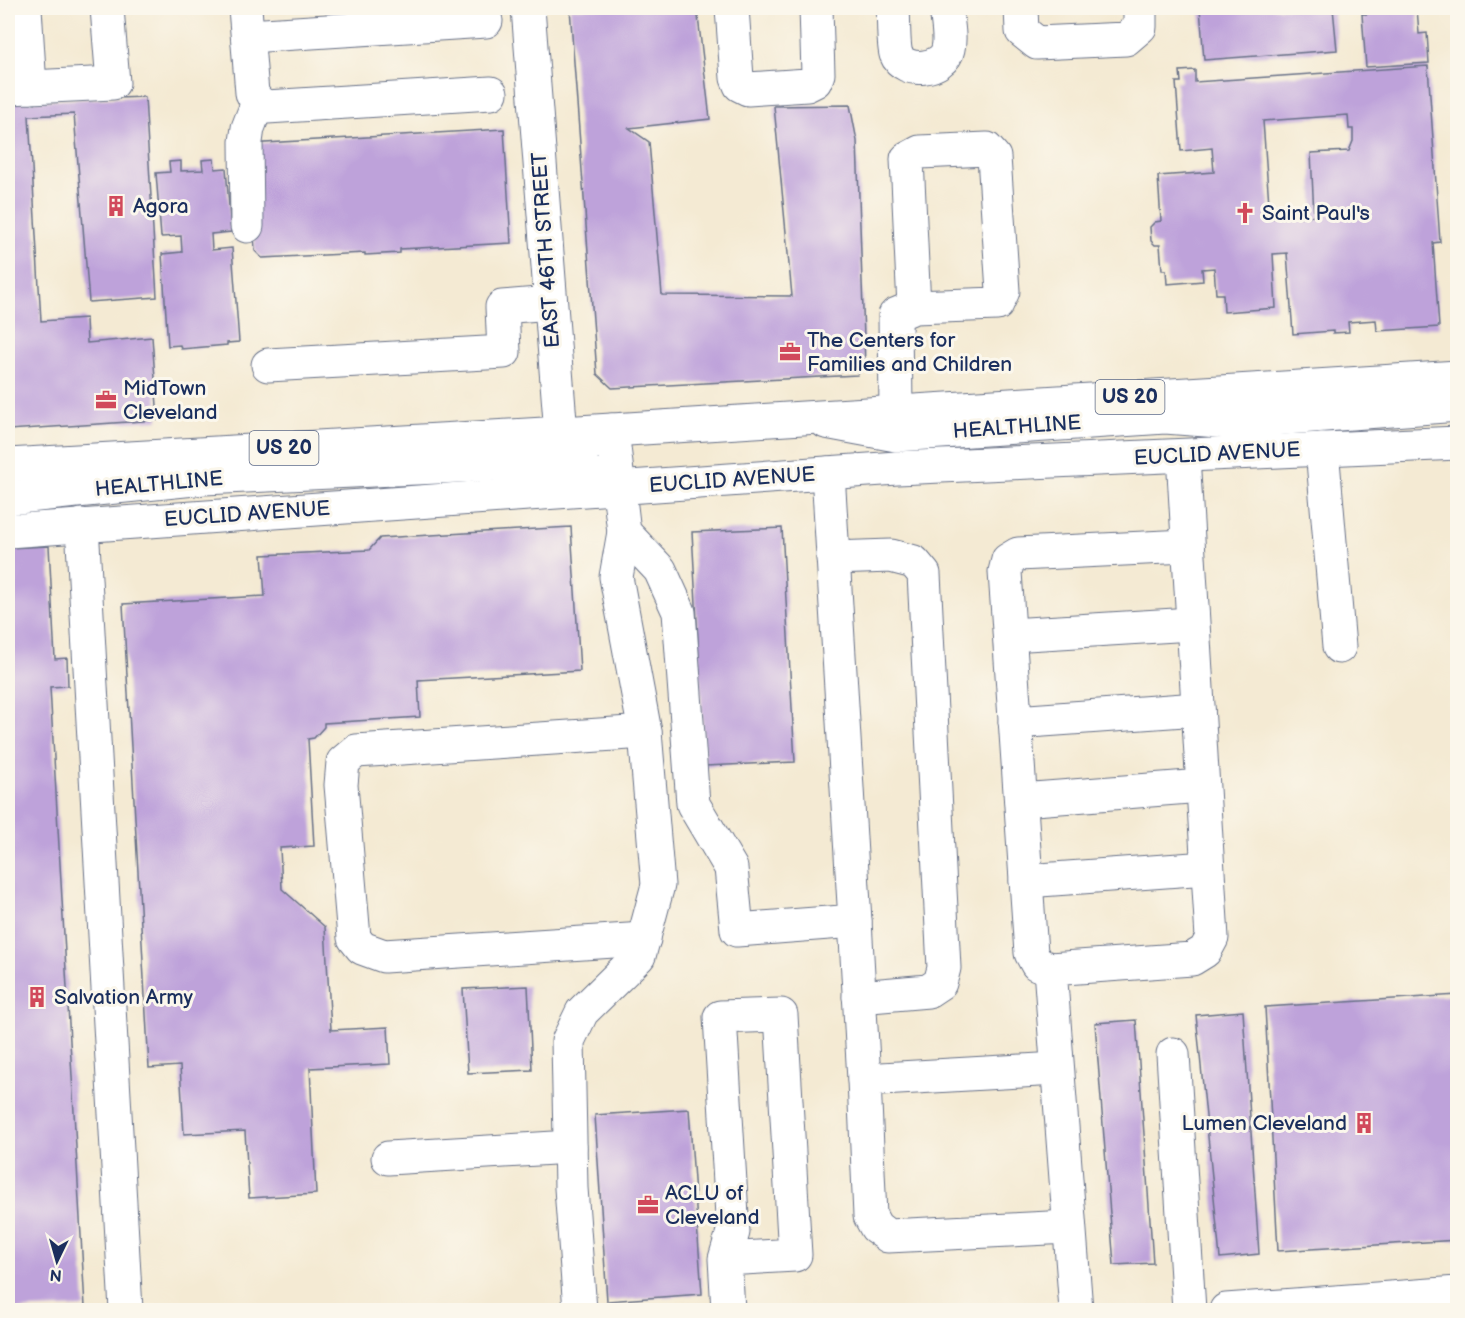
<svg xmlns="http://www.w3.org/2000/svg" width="1465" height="1318" viewBox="0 0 1465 1318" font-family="'Balsamiq Sans',sans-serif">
  <rect width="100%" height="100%" fill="#fbf7ec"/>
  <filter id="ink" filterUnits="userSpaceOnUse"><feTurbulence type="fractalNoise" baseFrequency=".0167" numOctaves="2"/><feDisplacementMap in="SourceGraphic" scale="12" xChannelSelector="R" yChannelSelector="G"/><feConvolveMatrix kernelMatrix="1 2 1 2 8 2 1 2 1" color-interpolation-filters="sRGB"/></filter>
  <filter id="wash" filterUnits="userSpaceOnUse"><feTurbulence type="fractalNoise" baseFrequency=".008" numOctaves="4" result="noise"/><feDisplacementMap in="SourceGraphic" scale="24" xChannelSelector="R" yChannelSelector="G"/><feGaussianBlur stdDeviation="1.35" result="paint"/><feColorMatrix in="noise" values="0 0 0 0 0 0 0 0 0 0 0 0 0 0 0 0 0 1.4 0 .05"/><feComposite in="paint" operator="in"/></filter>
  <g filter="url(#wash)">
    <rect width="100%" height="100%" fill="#f4ead3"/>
    <g id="blocks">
      <g fill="#bea2da" fill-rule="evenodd">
        <polygon points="570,8 697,8 710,119 629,128 649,142 662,295 792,296 774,106 850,105 857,141 865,366 857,375 612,388 597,374"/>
        <polygon points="1200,8 1333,8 1337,50 1204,60"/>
        <polygon points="1366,8 1417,8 1419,34 1427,33 1429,63 1366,67 1362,14 1367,14"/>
        <path d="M 1428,66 L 1440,242 L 1433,243 L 1439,327 L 1377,331 L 1376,320 L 1348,322 L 1349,332 L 1333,333 L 1333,331 L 1293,334 L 1287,253 L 1273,254 L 1276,308 L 1224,312 L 1223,294 L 1216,294 L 1214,268 L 1202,269 L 1203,281 L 1167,284 L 1166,270 L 1162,270 L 1160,245 L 1155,245 L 1151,241 L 1150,227 L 1155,222 L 1161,221 L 1158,176 L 1214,172 L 1212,148 L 1181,151 L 1176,82 L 1181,82 L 1180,71 L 1195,70 L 1195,82 ZM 1348,115 L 1349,129 L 1353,129 L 1353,141 L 1349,151 L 1311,153 L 1314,216 L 1270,218 L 1263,121 Z"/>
        <polygon points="145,97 157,297 89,302 74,114 29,116 41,321 86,318 87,343 152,337 158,420 8,430 8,102"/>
        <polygon points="504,129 511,243 400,249 400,253 365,255 365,253 262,258 255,251 248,144"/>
        <polygon points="214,159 215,169 226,168 231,232 211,234 212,250 232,248 239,342 227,343 227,345 181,349 180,345 168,346 162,254 182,252 181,236 161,237 156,173 170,172 169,162 181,161 181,171 203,170 202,160"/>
        <polygon points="571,527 580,671 418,680 420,717 324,723 324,727 314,738 308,739 314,846 280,848 282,889 325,927 331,1030 388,1027 390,1064 310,1068 316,1194 249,1198 245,1131 184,1134 180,1066 149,1068 123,604 265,596 262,555 369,550 380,538"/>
        <polygon points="782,528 795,762 705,766 692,532"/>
        <polygon points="49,546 55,659 67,658 68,686 50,687 85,1307 8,1310 8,548"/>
        <polygon points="528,986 532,1070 468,1073 463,989"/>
        <polygon points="1458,995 1458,1240 1278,1251 1265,1007"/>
        <polygon points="1243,1011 1259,1254 1220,1258 1196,1015"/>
        <polygon points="1136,1020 1153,1263 1114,1265 1095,1023"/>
        <polygon points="689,1109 702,1294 607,1301 595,1115"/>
      </g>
    </g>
  </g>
  <g filter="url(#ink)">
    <use href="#blocks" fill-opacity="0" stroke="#677087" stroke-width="1.5"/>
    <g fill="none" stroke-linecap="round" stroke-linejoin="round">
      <defs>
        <g id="minor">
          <polyline points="245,8 252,93 258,102 267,107 491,93"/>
          <polyline points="528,8 563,460"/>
          <polyline points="732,8 737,78 740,85 748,89 807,85 815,81 818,74 816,8"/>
          <path d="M 893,8 C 894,19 893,44 896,54 C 904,75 944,70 948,49 C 951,37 947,20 946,8"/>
          <polyline points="1021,8 1022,31 1037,43 1126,39 1140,27 1140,8"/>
          <polyline points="248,36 486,21"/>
          <polyline points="30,87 113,83 107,8"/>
          <polyline points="9,88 30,87 25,8"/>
          <polyline points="247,226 246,142 248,128 258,102"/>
          <polyline points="268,365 504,352 502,307 550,303"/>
          <polyline points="896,412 895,315 914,307 907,159 920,152 987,149 994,157 1003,291 997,304 914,307"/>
          <polyline points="826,422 896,435 1165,417 1232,422 1458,405"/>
          <polyline points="1322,449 1339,647"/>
          <polyline points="563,461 612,430 624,532 660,570 679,612 693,804 731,868 737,930 855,921 828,473"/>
          <polyline points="8,498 204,478 563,461 620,488"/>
          <polyline points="82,525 126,1310"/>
          <polyline points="833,558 891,556 914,562 924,574 944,968 940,983 928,991 859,997"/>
          <polyline points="1010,635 1192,624"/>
          <polyline points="1015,722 1198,709"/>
          <polyline points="1021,800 1202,786"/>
          <polyline points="1026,881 1207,868"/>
          <polyline points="855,921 864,1080"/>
          <polyline points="644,939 384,956 362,948 354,938 341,785 343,762 356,751 645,732"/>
          <polyline points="1050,969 1037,964 1031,953 1005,572 1008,560 1018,554 1187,546"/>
          <polyline points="1173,1054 1189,1310"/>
          <polyline points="1057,1069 864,1080 870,1216 876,1227 888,1236 1069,1227"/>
          <polyline points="388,1158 570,1147"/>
          <polyline points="725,1259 795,1255 781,1015 720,1017 733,1232 725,1259 728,1310"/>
          <polyline points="580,1310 571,1188 568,1041 582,1012 639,956 658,885 645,732 616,577 624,532"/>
          <polyline points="1076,1310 1050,969 1192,959 1205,951 1212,938 1183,456"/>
        </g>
        <g id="major">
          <polyline points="8,465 612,430 1458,377"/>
          <polyline points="8,531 897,468 1458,443"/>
          <polyline points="1226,1310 1458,1293"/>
        </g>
      </defs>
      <use href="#minor" stroke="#677087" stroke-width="35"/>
      <use href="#major" stroke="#677087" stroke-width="35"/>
      <use href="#minor" stroke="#fff" stroke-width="33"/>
      <use href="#major" stroke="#fff" stroke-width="33"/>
    </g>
  </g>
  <defs>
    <symbol id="building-bare" viewBox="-9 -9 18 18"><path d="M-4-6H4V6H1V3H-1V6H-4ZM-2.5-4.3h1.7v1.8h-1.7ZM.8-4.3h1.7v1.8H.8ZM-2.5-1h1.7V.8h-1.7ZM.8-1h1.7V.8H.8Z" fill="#d1495b" stroke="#fbf7ec" stroke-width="2.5" paint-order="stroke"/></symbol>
    <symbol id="church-bare" viewBox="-9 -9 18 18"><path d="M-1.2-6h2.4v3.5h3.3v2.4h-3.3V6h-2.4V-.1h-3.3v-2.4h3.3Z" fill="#d1495b" stroke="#fbf7ec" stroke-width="2.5" paint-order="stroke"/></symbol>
    <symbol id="office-bare" viewBox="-9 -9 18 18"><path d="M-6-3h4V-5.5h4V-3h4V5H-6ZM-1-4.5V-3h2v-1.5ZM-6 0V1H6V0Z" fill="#d1495b" stroke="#fbf7ec" stroke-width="2.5" paint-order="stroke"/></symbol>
  </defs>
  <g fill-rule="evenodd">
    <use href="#building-bare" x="101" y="191" width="30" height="30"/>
    <use href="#church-bare" x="1230" y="198" width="30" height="30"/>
    <use href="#office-bare" x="775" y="337" width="30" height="30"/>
    <use href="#office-bare" x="91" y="385" width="30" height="30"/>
    <use href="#building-bare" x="22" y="982" width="30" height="30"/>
    <use href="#building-bare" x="1349" y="1108" width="30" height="30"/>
    <use href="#office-bare" x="633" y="1190" width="30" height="30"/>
  </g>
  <g text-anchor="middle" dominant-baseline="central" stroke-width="6" stroke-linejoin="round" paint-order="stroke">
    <g fill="#fbf7ec" stroke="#5e6b89" stroke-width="1.5">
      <rect x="1095.5" y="380" width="69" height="34" rx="4.5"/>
      <rect x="249.5" y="431" width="69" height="34" rx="4.5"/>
    </g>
    <g font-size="20" font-weight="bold" fill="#1b2f5e">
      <text x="1130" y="397">US 20</text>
      <text x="284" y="448">US 20</text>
    </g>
    <g font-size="21" fill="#1b2f5e" stroke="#fbf7ec" text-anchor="start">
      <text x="133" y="206">Agora</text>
      <text x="1262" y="213">Saint Paul's</text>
      <text x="807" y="340">The Centers for<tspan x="807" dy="24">Families and Children</tspan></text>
      <text x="123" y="388">MidTown<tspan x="123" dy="24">Cleveland</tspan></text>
      <text x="54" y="997">Salvation Army</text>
      <text x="1347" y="1123" text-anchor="end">Lumen Cleveland</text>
      <text x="665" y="1193">ACLU of<tspan x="665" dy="24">Cleveland</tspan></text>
    </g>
    <g font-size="21" fill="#1b2f5e" stroke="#fbf7ec">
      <text transform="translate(546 250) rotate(-94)">EAST 46TH STREET</text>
      <text transform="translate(1017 427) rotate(-4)">HEALTHLINE</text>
      <text transform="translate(1217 454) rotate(-3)">EUCLID AVENUE</text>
      <text transform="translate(732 480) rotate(-4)">EUCLID AVENUE</text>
      <text transform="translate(159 484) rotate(-5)">HEALTHLINE</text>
      <text transform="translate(247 514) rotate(-4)">EUCLID AVENUE</text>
    </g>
  </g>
  <rect width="1465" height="1318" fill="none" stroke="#fbf7ec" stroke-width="30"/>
  <g transform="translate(57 1261) rotate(185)" stroke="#fbf7ec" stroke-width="4.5" paint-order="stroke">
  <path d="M0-4.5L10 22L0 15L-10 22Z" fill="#1b2f5e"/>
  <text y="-9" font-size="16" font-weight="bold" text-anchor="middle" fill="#1b2f5e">N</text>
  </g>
</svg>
